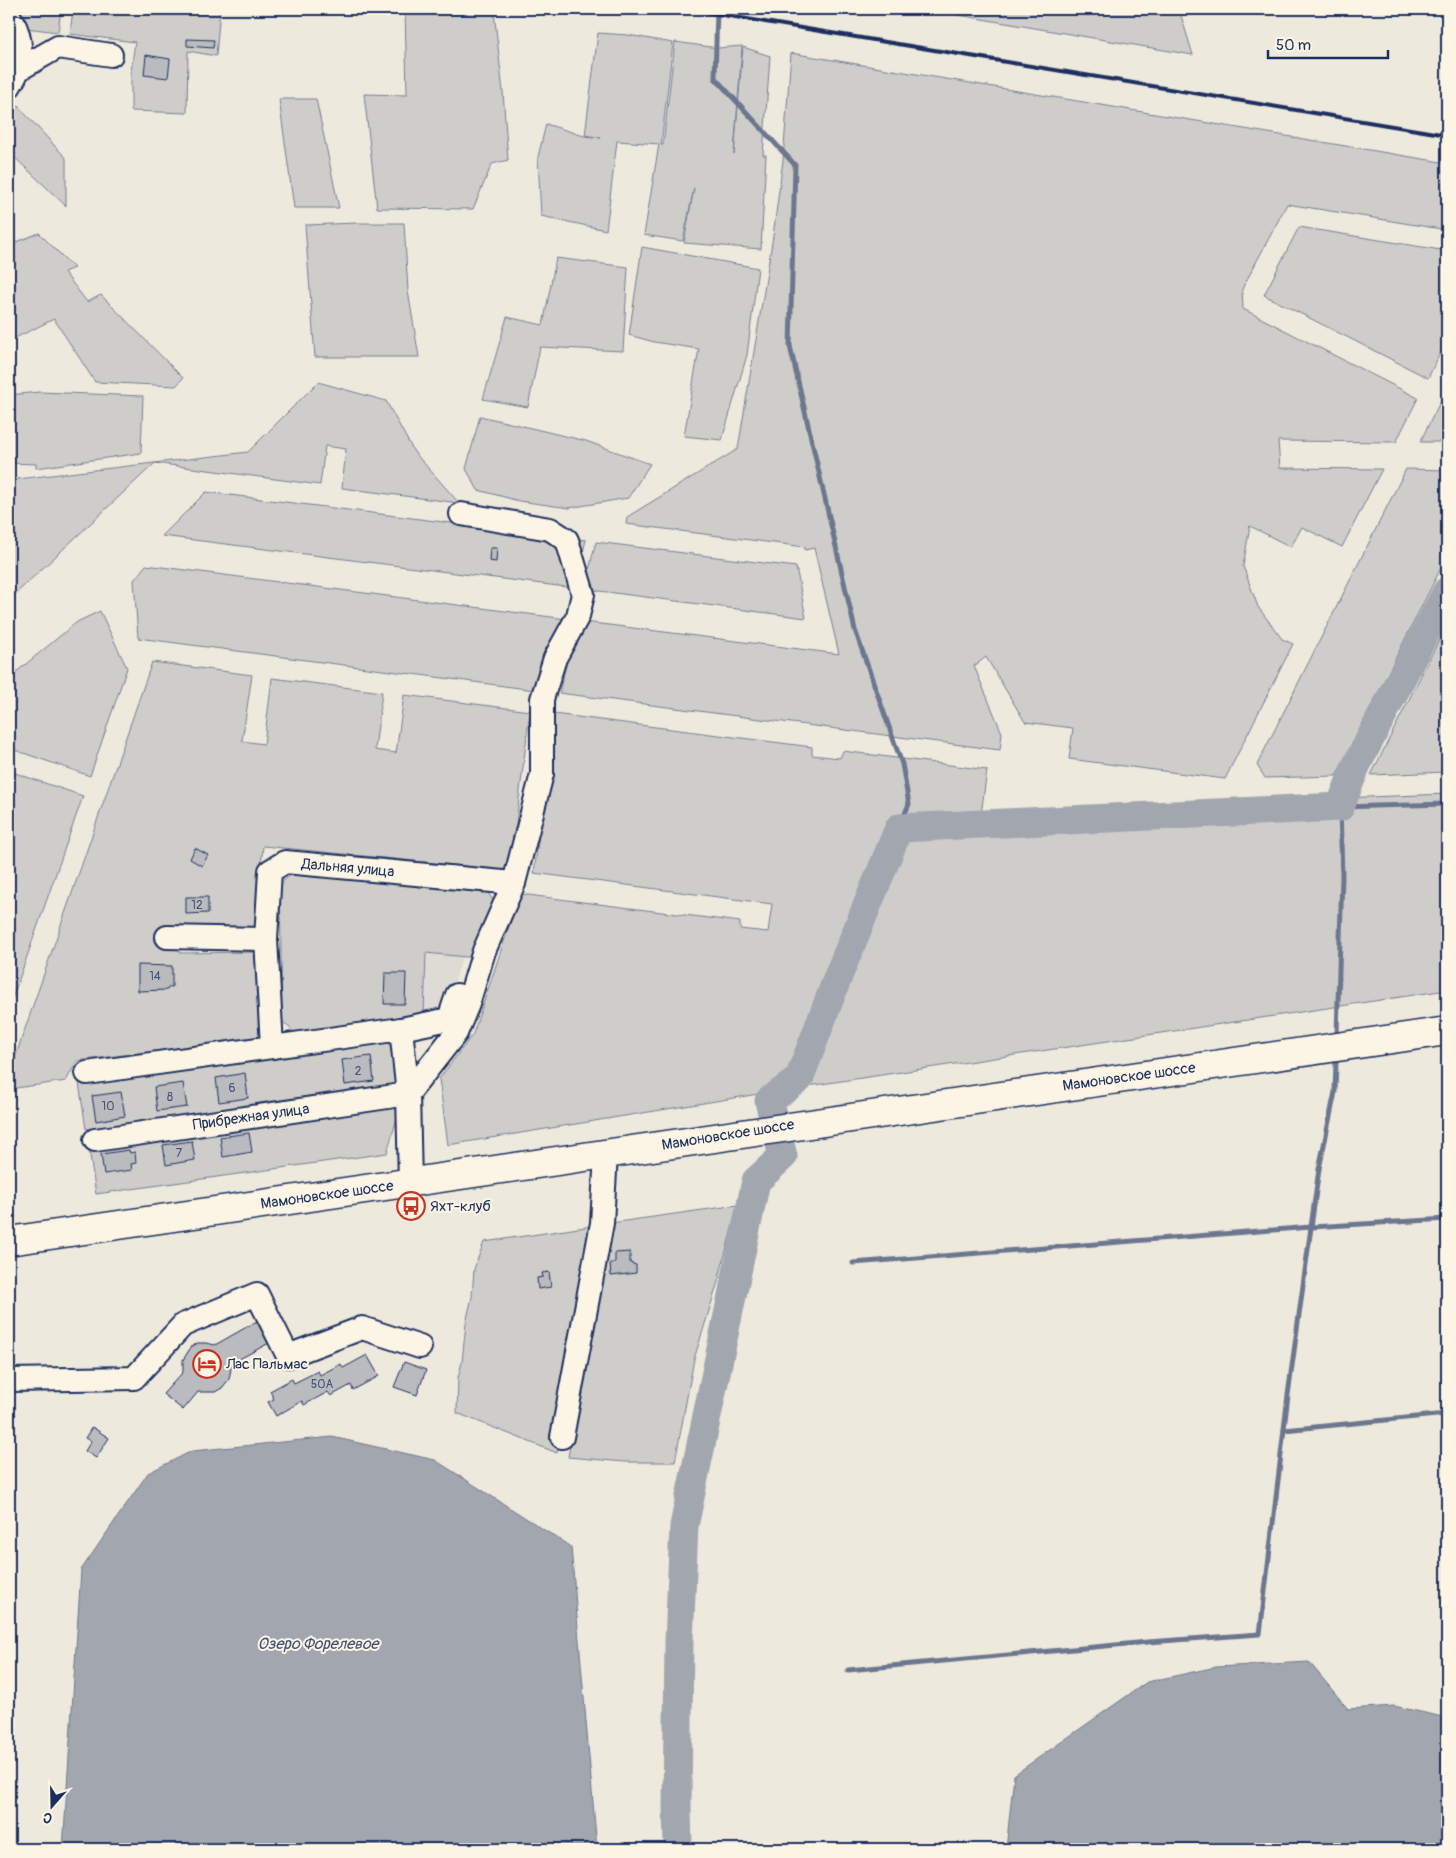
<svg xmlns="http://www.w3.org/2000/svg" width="1456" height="1858" viewBox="0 0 1456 1858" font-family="Pangolin,sans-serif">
  <rect width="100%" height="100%" fill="#eee9dd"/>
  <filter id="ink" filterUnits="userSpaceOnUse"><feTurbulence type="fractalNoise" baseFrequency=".02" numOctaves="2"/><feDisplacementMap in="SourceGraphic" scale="10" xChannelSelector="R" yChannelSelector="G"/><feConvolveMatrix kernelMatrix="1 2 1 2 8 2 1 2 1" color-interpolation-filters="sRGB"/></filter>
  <g filter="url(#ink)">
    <polygon fill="#dedbd4" points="426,953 463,956 444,1013 424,1016"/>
    <g fill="#cfcdca" stroke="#757e94">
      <polygon points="11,9 61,9 58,32 26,28"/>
      <polygon points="73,9 220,9 216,56 188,51 187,113 131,111 131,71 135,42 70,34"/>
      <polygon points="405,9 470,9 494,11 503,92 508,160 492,164 473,209 377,208 364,94 407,95"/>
      <polygon points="923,9 1179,9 1193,55"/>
      <polygon points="598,33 628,35 673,43 661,145 663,145 675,42 718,48 742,46 734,154 743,47 770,56 763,155 766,155 761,249 684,243 694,188 683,241 644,235 659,144 617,141 606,230 541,216 538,157 546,124 584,136 601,138 585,135"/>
      <polygon points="791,53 1447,163 1447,230 1287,204 1242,289 1243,309 1418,398 1396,442 1278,441 1280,468 1382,469 1342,547 1302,527 1291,547 1250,526 1243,566 1258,607 1282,639 1293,644 1225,779 1069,759 1073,728 1025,722 986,657 974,666 1002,733 1000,750 559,693 577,621 839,654 814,548 805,550 805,547 626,524 627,517 738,449 773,236 783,160"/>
      <polygon points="279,99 316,99 339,208 294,208"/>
      <polygon points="16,104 66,158 66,206 9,152 9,116"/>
      <polygon points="357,223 404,223 408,291 419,357 315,357 305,225"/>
      <polygon points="1299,227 1447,251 1447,339 1428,378 1264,295"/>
      <polygon points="39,233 74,268 64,272 87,302 101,295 183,378 176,386 95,382 54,319 9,341 9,245"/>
      <polygon points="642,247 758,268 747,355 722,440 684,436 699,349 654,342 629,335"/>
      <polygon points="556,258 628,267 623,351 540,347 528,407 483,399 507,317 543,325"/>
      <polygon points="318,382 386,401 414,452 459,503 342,488 346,449 325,446 320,485 155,463 11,598 9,596 9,480 248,452"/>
      <polygon points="1447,388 1447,442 1420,442"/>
      <polygon points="39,392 143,396 141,453 36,468 36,464 9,463 9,395"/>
      <polygon points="480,416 586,441 650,464 628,498 569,508 519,501 478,490 466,469"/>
      <polygon points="1406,469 1447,470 1447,556 1336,776 1265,778 1257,765"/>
      <polygon points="206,492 586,540 574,588 162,536"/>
      <polygon points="596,542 796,567 806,618 584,589"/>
      <polygon points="146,565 567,619 550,692 138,638 134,580"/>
      <polygon points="100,611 127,668 90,776 9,748 9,678 77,622"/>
      <polygon points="1447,624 1447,772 1371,775"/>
      <polygon points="152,662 252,675 242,741 264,744 272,678 382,692 375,750 396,753 404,695 530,711 513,847 505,870 263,846 259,887 260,931 179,932 180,953 260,952 261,1037 77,1061 66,1081 9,1089 9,1075"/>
      <polygon points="554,714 812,747 812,755 840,758 843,751 987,770 981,815 1234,802 1447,794 1447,990 795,1088 448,1145 439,1079 473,1034 520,894 740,922 740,929 768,932 772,904 534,873"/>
      <polygon points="9,771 83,796 9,1008"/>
      <polygon points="295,871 486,890 494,902 476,958 426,953 424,1016 295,1033 282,1021 280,884"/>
      <polygon points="391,1042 400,1087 86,1129 79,1083"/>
      <polygon points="401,1104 387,1153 96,1194 89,1149"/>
      <polygon points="738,1205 717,1285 694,1359 675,1462 625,1462 568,1457 611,1223"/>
      <polygon points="599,1225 557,1453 457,1413 458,1378 462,1362 466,1323 472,1297 474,1269 484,1242"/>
    </g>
    <g fill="#a2a7af" stroke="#6c778f">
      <polygon points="332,1437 435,1460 571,1547 597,1849 63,1849 81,1570 148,1473 192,1451"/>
      <polygon points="1309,1662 1348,1709 1394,1706 1447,1718 1447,1849 1006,1849 1014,1775 1147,1682 1216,1667"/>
    </g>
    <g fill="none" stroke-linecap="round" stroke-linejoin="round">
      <g stroke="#6c778f" stroke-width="5">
        <polyline points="717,9 715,78 795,165 790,346 855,630 902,764 909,804 899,828"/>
        <polyline points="1337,1033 1342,876 1340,807 1447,804"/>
        <polyline points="853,1263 1311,1227 1447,1219"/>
        <polyline points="1284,1430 1447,1414"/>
        <polyline points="848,1670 1148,1642 1260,1634 1288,1395 1319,1169 1335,1092 1336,1062"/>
      </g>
      <polyline stroke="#a2a7af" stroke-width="29" points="678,1849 677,1806 679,1642 684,1526 756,1181 783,1156 769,1101 799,1079 839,974 899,828 1340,807 1356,766 1447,591"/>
    </g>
    <g fill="#babbbe" stroke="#1b2f5e">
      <polygon points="187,39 214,40 213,48 187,46"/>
      <polygon points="146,55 170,59 168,78 144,75"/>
      <polygon points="490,548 497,548 496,562 489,561"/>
      <polygon points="195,848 208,855 202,866 190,859"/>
      <polygon points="186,897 208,897 208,913 186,914"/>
      <polygon points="138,965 172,966 172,987 169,987 167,990 138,991"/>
      <polygon points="385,973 406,973 405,1004 384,1004"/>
      <polygon points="371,1056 374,1081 345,1085 342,1060"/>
      <polygon points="245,1073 248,1098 219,1102 216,1078"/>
      <polygon points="183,1083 187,1107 157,1111 154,1087"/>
      <polygon points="121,1092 125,1116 96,1121 92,1096"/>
      <polygon points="249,1133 252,1152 223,1157 220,1137"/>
      <polygon points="192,1141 195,1160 166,1165 163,1145"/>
      <polygon points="129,1150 130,1153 135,1152 136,1163 131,1164 132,1170 104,1174 101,1154"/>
      <polygon points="630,1252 630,1263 636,1265 636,1273 611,1276 610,1263 615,1263 615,1253"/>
      <polygon points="549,1272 551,1287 538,1289 537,1278 543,1277 542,1273"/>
      <polygon points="259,1320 271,1342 232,1363 229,1379 222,1388 215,1392 198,1392 183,1410 163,1394 183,1372 183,1360 191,1347 198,1343 206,1343 215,1345"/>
      <polygon points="367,1355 379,1376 353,1390 351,1385 331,1396 328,1392 304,1405 302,1401 276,1416 268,1402 274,1399 270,1391 292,1379 294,1383 318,1371 320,1375 341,1364 343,1368"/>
      <polygon points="404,1362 426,1370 417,1395 394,1387"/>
      <polygon points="92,1427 109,1438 96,1458 85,1451 91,1441 85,1438"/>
    </g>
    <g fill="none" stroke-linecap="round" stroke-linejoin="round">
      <defs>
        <g id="minor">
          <path d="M 9,16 C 20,30 23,52 18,70 C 16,76 12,82 9,87"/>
          <polyline points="18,70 58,47 111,55"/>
          <polyline points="167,937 266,939"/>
          <polyline points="401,1029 408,1094 410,1183"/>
          <polyline points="272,1047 266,939 270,871 285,862 514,883"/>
          <polyline points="87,1073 401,1029 449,1019 457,995"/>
          <polyline points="95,1140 408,1094 456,1033 468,1004 484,951 514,883 542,774 542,699 555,658 578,616 583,594 567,540 550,529 461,514"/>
          <polyline points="9,1380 134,1378 183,1325 257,1294 288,1356 362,1328 420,1347"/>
          <polyline points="562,1437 602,1223 606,1154"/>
        </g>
        <polyline id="major" points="9,1241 1447,1031"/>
      </defs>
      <use href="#minor" stroke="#1b2f5e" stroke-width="26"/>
      <use href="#major" stroke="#1b2f5e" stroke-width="31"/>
      <use href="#minor" stroke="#fcf5e5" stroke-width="22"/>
      <use href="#major" stroke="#fcf5e5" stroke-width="28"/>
      <polyline stroke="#1b2f5e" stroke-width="4" points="687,9 1447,135"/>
    </g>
  </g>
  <defs>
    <symbol id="bus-ring" viewBox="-11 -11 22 22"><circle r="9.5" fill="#fcf5e5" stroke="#c8321e" stroke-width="1.5"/><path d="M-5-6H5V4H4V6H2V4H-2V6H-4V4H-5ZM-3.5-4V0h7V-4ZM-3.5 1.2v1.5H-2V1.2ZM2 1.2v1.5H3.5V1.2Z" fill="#c8321e"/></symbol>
    <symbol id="hotel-ring" viewBox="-11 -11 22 22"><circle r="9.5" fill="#fcf5e5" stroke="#c8321e" stroke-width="1.5"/><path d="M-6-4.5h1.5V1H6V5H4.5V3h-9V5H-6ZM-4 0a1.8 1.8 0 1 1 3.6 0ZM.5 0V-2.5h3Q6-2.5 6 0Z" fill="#c8321e"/></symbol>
  </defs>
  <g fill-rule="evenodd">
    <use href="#bus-ring" x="395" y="1190" width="32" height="32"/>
    <use href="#hotel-ring" x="191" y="1348" width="32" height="32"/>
  </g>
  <g text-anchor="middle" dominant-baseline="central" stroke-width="4" stroke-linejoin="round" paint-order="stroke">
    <g font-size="12" fill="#435276">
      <text x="197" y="905">12</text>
      <text x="155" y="976">14</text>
      <text x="358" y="1071">2</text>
      <text x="232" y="1088">6</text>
      <text x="170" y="1097">8</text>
      <text x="108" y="1106">10</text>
      <text x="179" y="1153">7</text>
      <text x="322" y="1384">50А</text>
    </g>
    <g font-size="15" fill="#1b2f5e" stroke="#fcf5e5">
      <text transform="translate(348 868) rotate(5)">Дальняя улица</text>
      <text transform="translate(1129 1077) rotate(-8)">Мамоновское шоссе</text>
      <text transform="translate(251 1117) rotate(-8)">Прибрежная улица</text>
      <text transform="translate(728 1135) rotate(-9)">Мамоновское шоссе</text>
      <text transform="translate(327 1195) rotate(-8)">Мамоновское шоссе</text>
    </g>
    <g font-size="15" fill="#1b2f5e" stroke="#fcf5e5" text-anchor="start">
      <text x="430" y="1206">Яхт-клуб</text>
      <text x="226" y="1364">Лас Пальмас</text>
    </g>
    <g font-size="16" font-style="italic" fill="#445376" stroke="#fcf5e5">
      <text x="318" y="1644">Озеро Форелевое</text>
    </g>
  </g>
  <rect width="1456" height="1858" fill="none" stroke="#fcf5e5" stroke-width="30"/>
  <rect x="15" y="15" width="1426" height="1828" fill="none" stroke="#1b2f5e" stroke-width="2" filter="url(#ink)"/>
  <g transform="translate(52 1806) rotate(200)" stroke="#fcf5e5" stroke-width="4" paint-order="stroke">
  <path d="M0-4L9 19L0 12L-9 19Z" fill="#1b2f5e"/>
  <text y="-8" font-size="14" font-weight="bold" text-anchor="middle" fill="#1b2f5e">С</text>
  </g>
  <path d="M1268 50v8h120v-8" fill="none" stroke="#1b2f5e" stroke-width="2.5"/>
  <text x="1276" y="50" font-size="15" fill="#1b2f5e" stroke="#fcf5e5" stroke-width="4" paint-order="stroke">50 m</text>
</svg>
